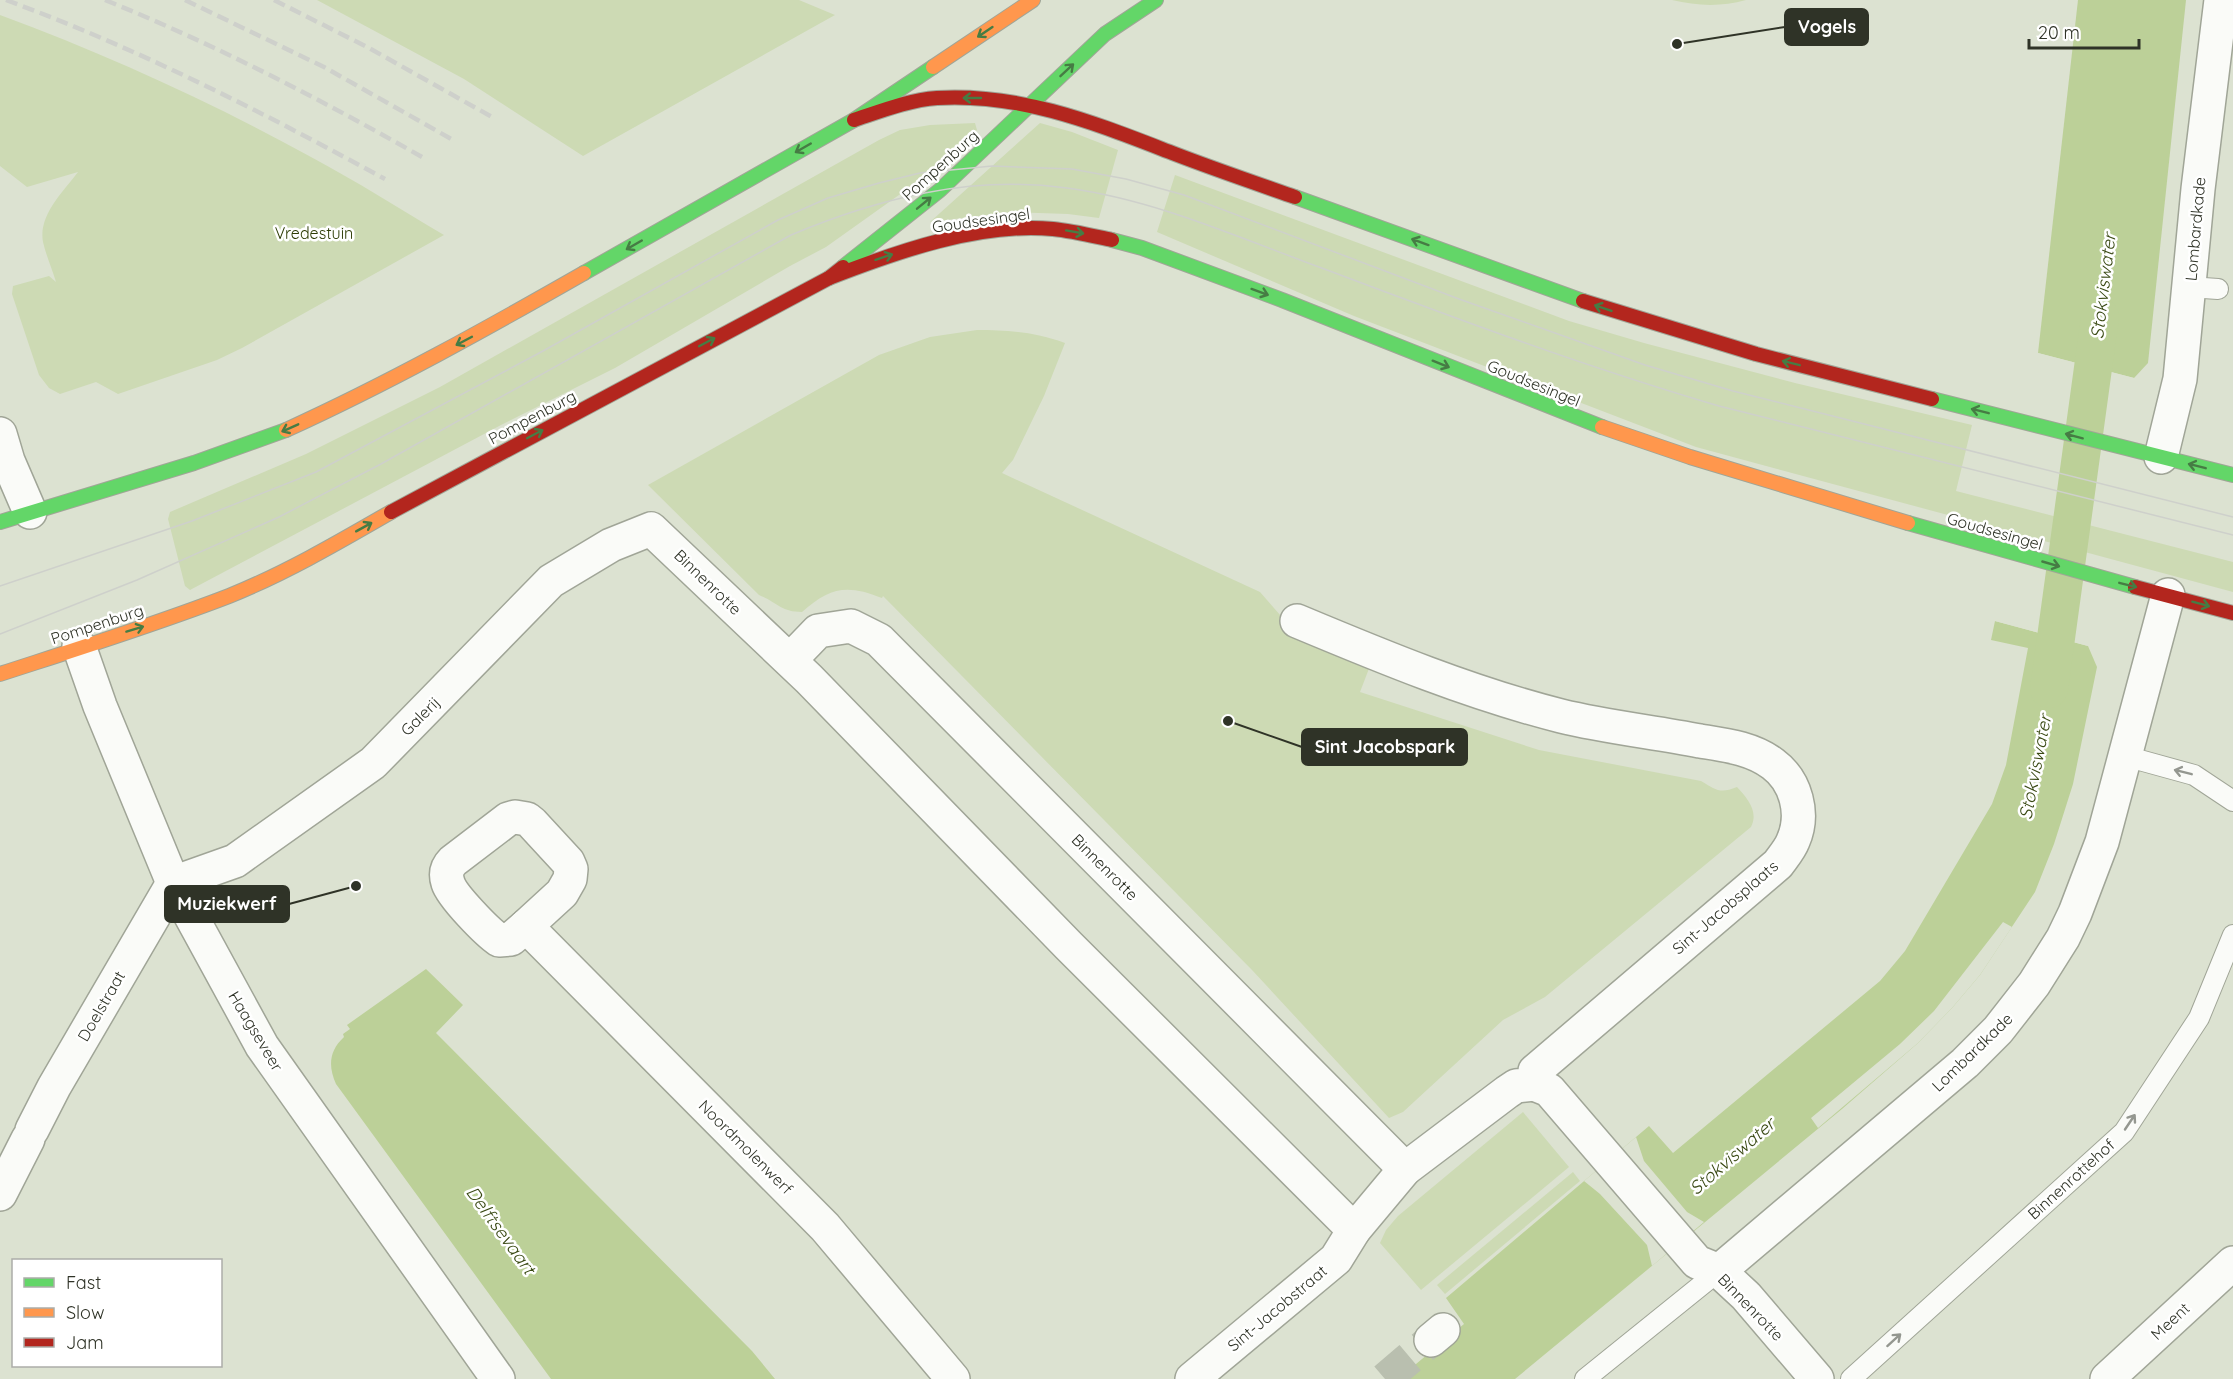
<svg xmlns="http://www.w3.org/2000/svg" width="2233" height="1379" viewBox="0 0 2233 1379" font-family="Quicksand,sans-serif">
  <rect width="100%" height="100%" fill="#dce2d1"/>
  <g fill="#cddab4">
    <polygon points="317,0 799,0 835,15 583,156 464,79"/>
    <path d="M 1672,0 L 1746,0 C 1721,7 1697,6 1672,0 Z"/>
    <path d="M 0,15 C 106,54 211,102 311,157 C 356,181 400,209 444,235 L 242,348 L 217,360 L 118,394 L 96,382 L 60,394 L 49,388 L 39,375 L 12,294 L 13,286 L 49,276 L 56,282 C 52,269 46,255 43,242 C 38,215 64,191 78,172 L 27,187 L 0,166 Z"/>
    <polygon points="975,123 977,130 906,190 826,247 790,266 615,368 501,425 190,590 185,586 168,519 170,512 306,454 440,387 879,140 900,130 930,125"/>
    <polygon points="1040,123 1072,132 1118,150 1099,218 1068,214 1011,212 930,222"/>
    <polygon points="1175,175 1569,321 1644,343 1795,383 1972,425 1956,491 2233,562 2233,592 1696,447 1354,316 1157,232"/>
    <path d="M 977,330 C 1008,330 1036,332 1065,343 L 1044,396 L 1013,460 L 1002,473 L 1260,592 L 1288,624 L 1370,666 L 1360,692 L 1539,750 L 1701,781 C 1716,790 1720,794 1737,787 C 1747,798 1759,811 1751,827 L 1545,997 L 1503,1020 L 1403,1112 L 1389,1118 L 1252,970 L 883,596 L 882,598 C 847,584 830,587 802,612 C 781,612 778,603 759,595 L 648,485 L 879,355 L 930,337 Z"/>
    <polygon points="1523,1112 1569,1167 1421,1290 1380,1243 1386,1230 1398,1216"/>
    <polygon points="1573,1172 1580,1181 1445,1294 1437,1285"/>
  </g>
  <g fill="#bcd098">
    <polygon points="2078,0 2186,0 2148,363 2134,378 2038,353"/>
    <polygon points="1995,621 2088,646 2097,667 2073,784 2054,844 2035,892 1980,975 1952,1008 1918,1043 1842,1109 1515,1379 1398,1379 1464,1324 1446,1298 1649,1126 1673,1153 1880,981 1905,951 1992,804 2006,765 2028,648 1991,640"/>
    <path d="M 426,969 L 463,1005 L 436,1033 L 752,1351 L 775,1379 L 551,1379 L 336,1084 C 328,1066 329,1051 344,1037 L 343,1034 L 350,1029 L 347,1025 Z"/>
  </g>
  <g fill="#dce2d1">
    <polygon points="2038,353 2134,378 2132,380 2039,356"/>
    <polygon points="1997,619 2087,642 2088,646 1995,621"/>
    <polygon points="2003,922 2012,927 1980,975 1952,1008 1918,1043 1818,1128 1811,1118 1900,1044 1934,1011"/>
    <polygon points="1636,1137 1644,1161 1687,1212 1704,1222 1652,1266 1647,1245 1600,1194 1584,1181"/>
  </g>
  <g fill="none" stroke-linecap="round" stroke-linejoin="round">
    <polyline stroke="#bcd098" stroke-width="38" points="2049,689 2100,317"/>
    <polyline stroke="#b9bfaf" stroke-width="33" stroke-dasharray="33 16" stroke-linecap="butt" points="1385,1379 1431,1340"/>
    <defs>
      <g id="lane">
        <polyline points="2189,287 2218,289"/>
        <polyline points="2125,756 2194,775 2233,801"/>
        <polyline points="1585,1379 1719,1271"/>
        <polyline points="1851,1379 2124,1132 2199,1018 2233,935"/>
      </g>
      <g id="street">
        <polyline points="0,434 8,461 30,512"/>
        <polyline points="2161,457 2180,379 2198,189 2221,0"/>
        <polyline points="79,646 100,706 173,883 262,1046 498,1379"/>
        <polyline points="790,660 818,631 851,626 879,640 1405,1169"/>
        <path d="M 515,817 L 527,819 L 532,823 L 568,862 L 571,869 L 570,879 L 562,893 L 526,926 L 511,939 L 499,940 C 487,932 452,896 448,883 C 445,874 447,867 453,861 L 508,819 Z"/>
        <polyline points="526,926 825,1227 953,1379"/>
        <polyline points="1534,1084 1549,1090 1697,1262 1719,1271 1746,1296 1817,1379"/>
        <polyline points="32,1130 54,1087 173,883 235,861 373,763 551,581 611,545 651,529 809,679 1069,946 1354,1230"/>
        <polyline points="0,1194 28,1139"/>
        <polyline points="1719,1271 1965,1063 1998,1030 2034,984 2063,938 2075,913 2102,842 2168,595"/>
        <polyline points="1431,1340 1443,1330"/>
        <path d="M 1192,1379 L 1336,1259 L 1354,1230 L 1405,1169 L 1507,1092 L 1516,1086 L 1534,1084 L 1535,1071 L 1778,864 C 1783,857 1790,849 1793,841 C 1805,814 1796,781 1773,764 C 1752,748 1725,745 1700,741 C 1654,732 1606,727 1561,716 C 1470,693 1383,657 1297,621"/>
        <polyline points="2107,1379 2233,1263"/>
      </g>
      <g id="fast">
        <polyline points="1295,197 1583,301"/>
        <polyline points="1112,240 1142,248 1282,300 1602,427"/>
        <polyline points="843,267 940,190 1105,34 1156,0"/>
        <polyline points="584,273 854,120 933,67"/>
        <polyline points="1932,399 2233,475"/>
        <polyline points="0,522 194,463 286,430"/>
        <polyline points="1908,523 2135,587"/>
      </g>
      <g id="slow">
        <polyline points="933,67 1033,0"/>
        <polyline points="1602,427 1690,457 1908,523"/>
        <path d="M 286,430 C 389,383 486,329 584,273"/>
        <path d="M 0,674 C 77,649 154,625 229,596 C 286,573 339,542 391,512"/>
      </g>
      <g id="jam">
        <path d="M 854,120 C 881,111 909,100 937,98 C 1023,93 1097,124 1175,154 C 1214,169 1255,183 1295,197"/>
        <path d="M 829,278 C 896,252 980,222 1053,229 C 1073,231 1093,236 1112,240"/>
        <polyline points="1583,301 1756,354 1932,399"/>
        <polyline points="391,512 829,278 843,267"/>
        <polyline points="2135,587 2233,613"/>
      </g>
    </defs>
    <use href="#lane" stroke="#a0a597" stroke-width="22"/>
    <use href="#street" stroke="#a0a597" stroke-width="36"/>
    <use href="#fast" stroke="#a0a597" stroke-width="16"/>
    <use href="#slow" stroke="#a0a597" stroke-width="16"/>
    <use href="#jam" stroke="#a0a597" stroke-width="16"/>
    <use href="#lane" stroke="#fafbf8" stroke-width="20"/>
    <use href="#street" stroke="#fafbf8" stroke-width="33"/>
    <use href="#fast" stroke="#63d668" stroke-width="14"/>
    <use href="#slow" stroke="#ff974d" stroke-width="14"/>
    <use href="#jam" stroke="#b3261e" stroke-width="14"/>
    <g stroke="#ced0cb" stroke-width="1.5">
      <polyline points="0,586 192,521 316,472 543,351 778,220 828,198 879,183 920,173 992,166 1072,169 1126,179 1184,195 1459,299 1645,365 1733,391 2233,517"/>
      <path d="M 0,634 L 137,580 L 279,517 L 381,464 L 791,235 C 879,198 971,175 1067,188 C 1157,200 1242,239 1327,270 C 1457,319 1586,367 1719,406 L 2233,535"/>
    </g>
    <g stroke="#ced0cb" stroke-width="4.5" stroke-dasharray="12 6" stroke-linecap="butt">
      <path d="M 6,0 C 137,48 262,112 385,179"/>
      <path d="M 105,0 C 214,44 320,99 422,157"/>
      <polyline points="185,0 324,67 453,140"/>
      <polyline points="274,0 369,48 492,117"/>
    </g>
  </g>
  <defs><path id="oneway-shaft" d="M-6 0H5M1.5-3L5.5 0L1.5 3" fill="none" stroke-width="1.6" stroke-linecap="round" stroke-linejoin="round" transform="scale(1.5)"/></defs>
  <g stroke="#467c44">
    <use href="#oneway-shaft" transform="translate(985 32) rotate(146)"/>
    <use href="#oneway-shaft" transform="translate(1067 70) rotate(-43)"/>
    <use href="#oneway-shaft" transform="translate(972 98) rotate(-180)"/>
    <use href="#oneway-shaft" transform="translate(803 148) rotate(150)"/>
    <use href="#oneway-shaft" transform="translate(924 203) rotate(-39)"/>
    <use href="#oneway-shaft" transform="translate(1075 232) rotate(10)"/>
    <use href="#oneway-shaft" transform="translate(1420 242) rotate(-160)"/>
    <use href="#oneway-shaft" transform="translate(634 245) rotate(150)"/>
    <use href="#oneway-shaft" transform="translate(884 257) rotate(-18)"/>
    <use href="#oneway-shaft" transform="translate(1260 292) rotate(20)"/>
    <use href="#oneway-shaft" transform="translate(1603 308) rotate(-161)"/>
    <use href="#oneway-shaft" transform="translate(464 341) rotate(152)"/>
    <use href="#oneway-shaft" transform="translate(707 342) rotate(-28)"/>
    <use href="#oneway-shaft" transform="translate(1791 363) rotate(-166)"/>
    <use href="#oneway-shaft" transform="translate(1441 364) rotate(22)"/>
    <use href="#oneway-shaft" transform="translate(1980 411) rotate(-166)"/>
    <use href="#oneway-shaft" transform="translate(290 428) rotate(156)"/>
    <use href="#oneway-shaft" transform="translate(535 434) rotate(-28)"/>
    <use href="#oneway-shaft" transform="translate(2074 436) rotate(-165)"/>
    <use href="#oneway-shaft" transform="translate(2197 466) rotate(-166)"/>
    <use href="#oneway-shaft" transform="translate(364 527) rotate(-29)"/>
    <use href="#oneway-shaft" transform="translate(2051 564) rotate(16)"/>
    <use href="#oneway-shaft" transform="translate(2128 585) rotate(14)"/>
    <use href="#oneway-shaft" transform="translate(2201 604) rotate(15)"/>
    <use href="#oneway-shaft" transform="translate(135 629) rotate(-17)"/>
  </g>
  <g stroke="#949790">
    <use href="#oneway-shaft" transform="translate(2183 772) rotate(-166)"/>
    <use href="#oneway-shaft" transform="translate(2130 1122) rotate(-56)"/>
    <use href="#oneway-shaft" transform="translate(1894 1340) rotate(-42)"/>
  </g>
  <g text-anchor="middle" dominant-baseline="central" stroke-width="5" stroke-linejoin="round" paint-order="stroke">
    <g font-size="16" fill="#2f3327" stroke="#fff">
      <text transform="translate(940 165) rotate(-42)">Pompenburg</text>
      <text transform="translate(981 220) rotate(-8)">Goudsesingel</text>
      <text transform="translate(2195 229) rotate(-85)">Lombardkade</text>
      <text transform="translate(1534 383) rotate(22)">Goudsesingel</text>
      <text transform="translate(532 417) rotate(-28)">Pompenburg</text>
      <text transform="translate(1995 531) rotate(16)">Goudsesingel</text>
      <text transform="translate(708 582) rotate(44)">Binnenrotte</text>
      <text transform="translate(97 624) rotate(-18)">Pompenburg</text>
      <text transform="translate(420 716) rotate(-45)">Galerij</text>
      <text transform="translate(1105 867) rotate(45)">Binnenrotte</text>
      <text transform="translate(1725 907) rotate(-41)">Sint-Jacobsplaats</text>
      <text transform="translate(101 1006) rotate(-60)">Doelstraat</text>
      <text transform="translate(256 1031) rotate(59)">Haagseveer</text>
      <text transform="translate(1972 1052) rotate(-44)">Lombardkade</text>
      <text transform="translate(746 1147) rotate(45)">Noordmolenwerf</text>
      <text transform="translate(2071 1179) rotate(-42)">Binnenrottehof</text>
      <text transform="translate(1751 1307) rotate(46)">Binnenrotte</text>
      <text transform="translate(1277 1308) rotate(-40)">Sint-Jacobstraat</text>
      <text transform="translate(2170 1321) rotate(-43)">Meent</text>
    </g>
    <g font-size="16" fill="#2d3c04" stroke="#fff">
      <text x="314" y="233">Vredestuin</text>
    </g>
    <g font-size="18" font-style="italic" fill="#394913" stroke="#fff">
      <text transform="translate(2103 286) rotate(-83)">Stokviswater</text>
      <text transform="translate(2035 767) rotate(-79)">Stokviswater</text>
      <text transform="translate(1732 1156) rotate(-41)">Stokviswater</text>
      <text transform="translate(501 1230) rotate(54)">Delftsevaart</text>
    </g>
  </g>
  <path fill="none" stroke="#2f3327" stroke-width="2" d="M1677 44L1785 27M1228 721L1302 747M356 886L289 904"/>
  <g fill="#2f3327" stroke="#fff" stroke-width="2">
    <circle cx="1677" cy="44" r="6"/>
    <circle cx="1228" cy="721" r="6"/>
    <circle cx="356" cy="886" r="6"/>
  </g>
  <g fill="#2f3327" stroke="#2f3327" stroke-width="2">
    <rect x="1785" y="9" width="83" height="36" rx="6"/>
    <rect x="1302" y="729" width="165" height="36" rx="6"/>
    <rect x="165" y="886" width="124" height="36" rx="6"/>
  </g>
  <g font-size="18" text-anchor="middle" font-weight="bold" fill="#fff">
    <text x="1827" y="33">Vogels</text>
    <text x="1385" y="753">Sint Jacobspark</text>
    <text x="227" y="910">Muziekwerf</text>
  </g>
  <rect x="12" y="1259" width="210" height="108" fill="#ffffff" stroke="#acada9" stroke-width="1.5"/>
  <rect x="24" y="1278" width="30" height="9" fill="#63d668" stroke="#acada9" stroke-width="1.5"/>
  <text x="66" y="1289" font-size="18" fill="#2f3327">Fast</text>
  <rect x="24" y="1308" width="30" height="9" fill="#ff974d" stroke="#acada9" stroke-width="1.5"/>
  <text x="66" y="1319" font-size="18" fill="#2f3327">Slow</text>
  <rect x="24" y="1338" width="30" height="9" fill="#b3261e" stroke="#acada9" stroke-width="1.5"/>
  <text x="66" y="1349" font-size="18" fill="#2f3327">Jam</text>
  <path d="M2029 39v9h110v-9" fill="none" stroke="#2f3327" stroke-width="3"/>
  <text x="2038" y="39" font-size="18" fill="#2f3327" stroke="#ffffff" stroke-width="4.5" paint-order="stroke">20 m</text>
</svg>
